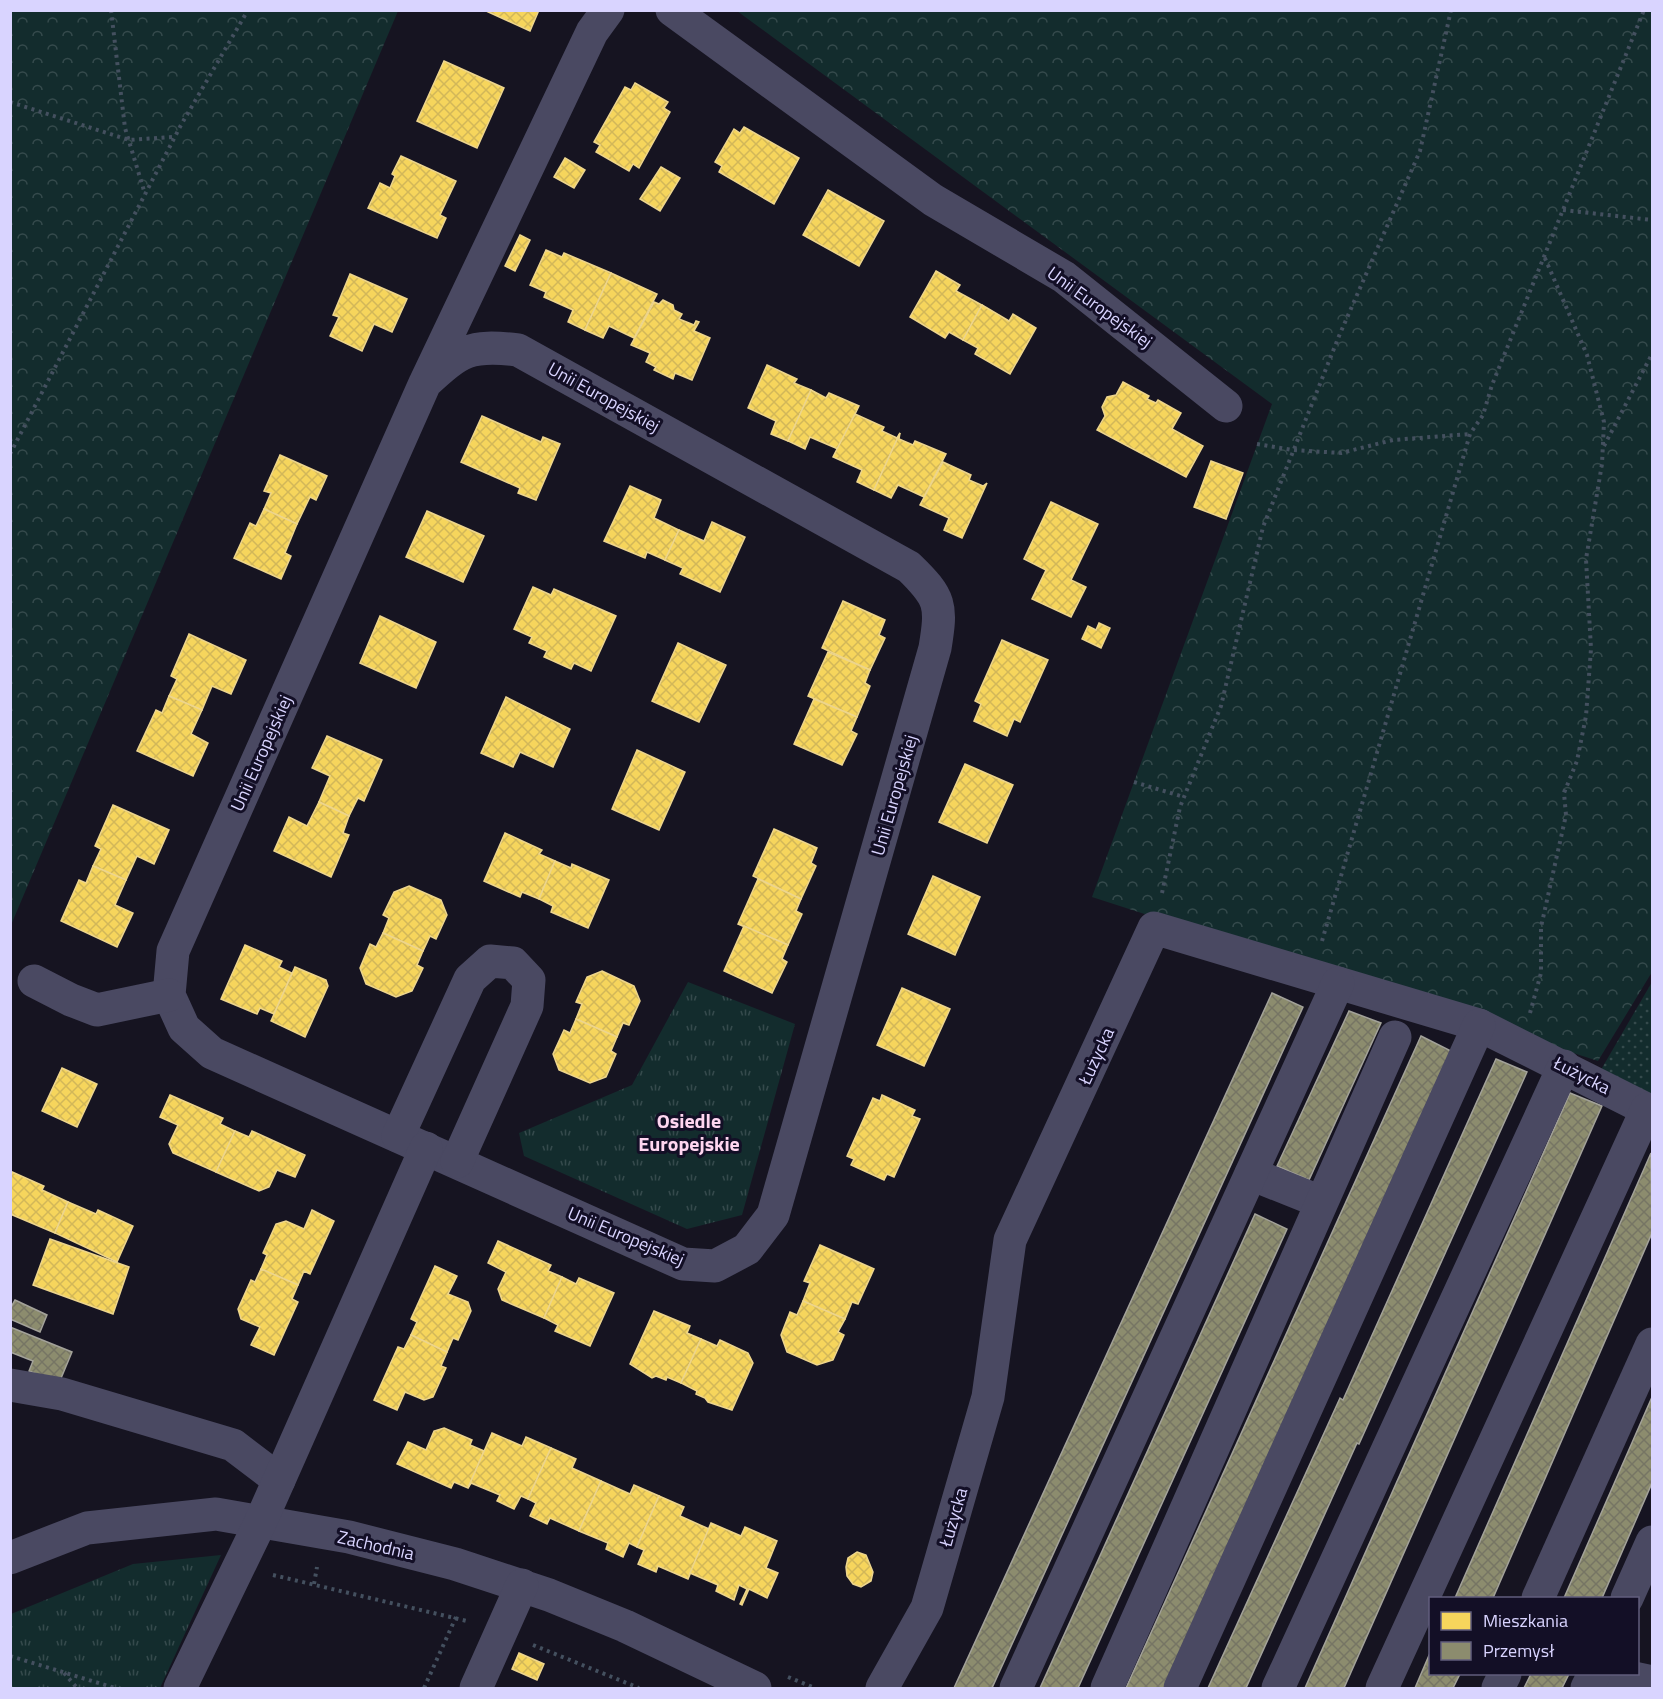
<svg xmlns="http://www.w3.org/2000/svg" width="1663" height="1699" viewBox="0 0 1663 1699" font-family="'Titillium Web',sans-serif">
  <defs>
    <pattern id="grass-tufts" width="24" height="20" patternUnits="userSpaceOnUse" patternTransform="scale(1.5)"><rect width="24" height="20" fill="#132c2d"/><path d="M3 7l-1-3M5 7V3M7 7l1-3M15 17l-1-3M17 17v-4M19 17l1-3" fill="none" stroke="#354a4c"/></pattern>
    <pattern id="forest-crowns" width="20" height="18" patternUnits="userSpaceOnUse" patternTransform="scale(1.5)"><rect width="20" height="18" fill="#132c2d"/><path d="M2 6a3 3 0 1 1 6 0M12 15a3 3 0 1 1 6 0" fill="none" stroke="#354a4c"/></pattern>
    <pattern id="park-dots" width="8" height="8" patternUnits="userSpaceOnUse" patternTransform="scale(1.5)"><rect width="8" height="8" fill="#132c2d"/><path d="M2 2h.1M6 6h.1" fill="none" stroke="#354a4c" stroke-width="1.8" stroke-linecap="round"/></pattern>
    <pattern id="homes-cross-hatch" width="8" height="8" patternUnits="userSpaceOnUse" patternTransform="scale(1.5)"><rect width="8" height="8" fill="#f6d55c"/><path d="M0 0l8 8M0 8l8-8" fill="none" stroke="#d2b759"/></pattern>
    <pattern id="industry-cross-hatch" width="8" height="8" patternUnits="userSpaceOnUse" patternTransform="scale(1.5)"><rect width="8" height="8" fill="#8c8c6e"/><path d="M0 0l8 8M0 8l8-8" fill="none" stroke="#767564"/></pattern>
  </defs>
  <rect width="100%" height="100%" fill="#161421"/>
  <g fill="url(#grass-tufts)">
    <polygon points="688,982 795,1024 742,1215 687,1229 524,1156 519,1133 632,1085"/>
    <polygon points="221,1555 160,1688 11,1688 11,1614 133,1564"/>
  </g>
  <g fill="url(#forest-crowns)">
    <polygon points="11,10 398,11 11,925 10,11"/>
    <polygon points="737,11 1652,11 1652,972 1598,1061 1092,897 1272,404"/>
  </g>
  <polygon fill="url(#park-dots)" points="1652,982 1652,1108 1595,1080"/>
  <g fill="url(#homes-cross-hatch)" stroke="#edd58d" stroke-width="1.5">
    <polygon points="484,10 539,10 530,31"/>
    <polygon points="444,61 504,88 477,148 417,121"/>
    <polygon points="635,83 668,102 664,108 670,112 639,168 633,164 629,171 596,152 600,145 594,142 625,87 631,90"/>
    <polygon points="744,127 799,158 774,204 719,172 722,166 715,162 734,129 740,133"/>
    <polygon points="401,156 456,181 440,215 446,218 437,238 368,208 380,183 390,188 395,176 392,174"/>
    <polygon points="565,158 585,170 574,188 554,177"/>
    <polygon points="661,167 680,178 660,211 640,199"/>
    <polygon points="828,190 884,221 859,266 803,235"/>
    <polygon points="520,235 530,240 515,271 505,266"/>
    <polygon points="546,250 562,257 564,253 611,273 585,330 568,322 573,310 544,297 546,292 530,285"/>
    <polygon points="936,271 960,285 956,291 982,305 963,340 949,332 945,338 910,317"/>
    <polygon points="611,273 657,294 634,338 609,326 603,338 585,330"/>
    <polygon points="350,274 407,299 392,332 374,324 362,351 330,336 339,317 333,315"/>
    <polygon points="663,300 673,305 674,310 682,314 679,319 694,325 696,321 699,322 694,331 710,338 692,380 675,373 673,379 654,370 656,367 646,362 650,353 631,345 654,302 659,304"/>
    <polygon points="982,305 1009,321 1013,314 1036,328 1010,374 975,354 978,348 963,340"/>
    <polygon points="767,365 797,379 794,383 811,390 788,441 771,434 776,421 748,408"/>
    <polygon points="1123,382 1149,396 1147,399 1156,403 1158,400 1181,413 1172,429 1203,446 1186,477 1097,430 1105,416 1102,407 1107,397 1116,395"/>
    <polygon points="811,390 826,398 829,393 859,406 838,449 810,437 805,449 788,441"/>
    <polygon points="855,414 884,427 882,431 897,438 900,433 874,490 857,482 862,470 833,457"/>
    <polygon points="482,416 541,442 543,437 560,444 536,500 518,493 520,488 461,462"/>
    <polygon points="900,433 899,439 913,445 915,441 946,454 924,497 898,485 891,498 874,490"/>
    <polygon points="280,455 327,476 316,500 310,497 297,524 264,509 271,493 264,491"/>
    <polygon points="1211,461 1243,473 1226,519 1194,507"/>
    <polygon points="943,462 971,475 969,480 983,486 987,483 962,538 944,530 949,518 920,505"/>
    <polygon points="630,486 661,500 654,518 679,530 665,560 647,552 645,558 604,541"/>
    <polygon points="1051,502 1098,524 1071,580 1086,587 1071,617 1032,599 1046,570 1024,559"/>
    <polygon points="264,509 297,524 285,553 291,556 281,579 234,558 250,523 256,526"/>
    <polygon points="427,511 484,536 463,582 406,557"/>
    <polygon points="712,522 745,537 720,592 680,574 683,568 665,560 679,530 704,541"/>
    <polygon points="533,587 551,595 554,589 616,616 591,671 574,663 571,669 544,657 547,651 529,643 532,637 514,629"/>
    <polygon points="843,601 885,620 879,635 885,638 870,670 822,648"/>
    <polygon points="380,616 436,642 416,688 360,663"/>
    <polygon points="1099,623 1110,628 1101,648 1082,639 1088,626 1096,630"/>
    <polygon points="189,634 246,660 231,694 212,686 202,710 169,696 177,679 171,676"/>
    <polygon points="1002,640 1048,660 1020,722 1014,719 1007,736 974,721 981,704 975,701"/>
    <polygon points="678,643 726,665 699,722 652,701"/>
    <polygon points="828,652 870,670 865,683 870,686 857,717 808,696"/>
    <polygon points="169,696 202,710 191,734 208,743 193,776 137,751 156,710 162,713"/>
    <polygon points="506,697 570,729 553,767 520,752 513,767 481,753"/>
    <polygon points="814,699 857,717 851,731 857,734 842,765 794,744"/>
    <polygon points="327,736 382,760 364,801 358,798 349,816 319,802 330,776 312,768"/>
    <polygon points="637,750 685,772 659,830 612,809"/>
    <polygon points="965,764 1013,785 987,843 939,822"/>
    <polygon points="319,802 349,816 343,833 349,835 331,877 274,851 289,817 307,826"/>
    <polygon points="113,805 169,830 154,864 137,856 126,880 93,866 101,849 95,846"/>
    <polygon points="774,829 817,848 811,863 816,866 801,899 753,876"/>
    <polygon points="505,833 542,850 539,854 555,861 539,899 522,892 520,897 484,881"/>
    <polygon points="555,861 571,868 572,864 609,880 588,928 551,912 553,906 539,899"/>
    <polygon points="93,866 126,880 115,905 133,913 117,947 61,921 79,880 86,883"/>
    <polygon points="933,876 980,897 955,955 908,934"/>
    <polygon points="758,879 801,899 796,911 802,914 788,945 738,924"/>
    <polygon points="409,886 441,900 447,915 436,939 430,936 423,951 383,933 389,918 383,915 394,892"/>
    <polygon points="744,926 788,945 782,959 787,962 772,993 724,971"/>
    <polygon points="383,933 423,951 417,965 423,968 412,991 396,997 366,984 360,968 370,944 376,947"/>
    <polygon points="245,945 282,961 279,967 292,973 274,1014 260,1008 257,1014 221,999"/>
    <polygon points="295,967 326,980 328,986 305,1037 271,1021"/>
    <polygon points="602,971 634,986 640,1001 629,1025 623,1023 617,1037 576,1019 582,1004 576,1002 587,977"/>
    <polygon points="902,988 950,1009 924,1066 877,1045"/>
    <polygon points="576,1019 617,1037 611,1051 616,1054 606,1077 590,1083 559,1070 553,1054 564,1030 570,1033"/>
    <polygon points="62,1068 97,1084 77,1127 42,1111"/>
    <polygon points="170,1095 223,1118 220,1124 235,1131 216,1172 173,1153 169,1144 178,1125 160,1117"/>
    <polygon points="882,1095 915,1110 912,1116 920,1119 894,1177 887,1174 884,1180 851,1165 854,1159 847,1156 873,1098 880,1101"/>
    <polygon points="235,1131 249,1137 252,1131 305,1155 295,1177 277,1170 269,1187 259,1191 216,1172"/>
    <polygon points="10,1171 44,1186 42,1190 68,1202 55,1233 10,1214"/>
    <polygon points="68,1202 96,1214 98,1210 133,1226 117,1262 55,1233"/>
    <polygon points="312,1210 334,1221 310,1274 304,1271 298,1285 261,1269 267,1255 263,1253 276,1224 286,1221 304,1229"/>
    <polygon points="50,1239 129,1267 113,1314 33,1285"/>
    <polygon points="498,1241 551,1265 548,1271 562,1277 544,1318 502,1300 498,1289 506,1272 488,1263"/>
    <polygon points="820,1245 874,1269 858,1304 852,1302 845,1319 803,1301 810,1283 804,1281"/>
    <polygon points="435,1266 457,1276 448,1294 468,1302 471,1311 458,1340 453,1338 447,1352 411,1335 417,1322 411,1319"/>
    <polygon points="261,1269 298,1285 292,1299 298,1302 274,1355 251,1345 260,1327 241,1319 238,1309 251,1280 255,1282"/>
    <polygon points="562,1277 576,1284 579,1278 614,1293 590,1346 555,1331 558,1325 544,1318"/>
    <polygon points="803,1301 845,1319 838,1332 844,1335 833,1360 817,1365 787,1352 781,1335 790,1312 797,1315"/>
    <polygon points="654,1311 690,1326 687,1333 701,1339 681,1383 667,1377 666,1380 656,1376 652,1378 630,1364"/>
    <polygon points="411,1335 447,1352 441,1366 446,1368 433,1397 424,1400 405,1392 397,1410 374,1400 398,1347 404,1349"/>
    <polygon points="701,1339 717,1346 720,1340 748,1353 753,1363 732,1410 708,1402 705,1398 696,1394 697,1391 681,1383"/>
    <polygon points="444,1428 472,1440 470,1445 484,1451 468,1488 454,1482 451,1488 397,1464 408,1442 426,1450 434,1431"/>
    <polygon points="492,1433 522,1446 526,1437 551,1448 528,1499 521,1496 514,1509 497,1501 500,1495 471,1483 468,1488"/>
    <polygon points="551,1448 576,1459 572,1468 601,1481 579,1531 550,1518 547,1524 530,1516 536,1503 528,1499"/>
    <polygon points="601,1481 630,1494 634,1485 659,1496 637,1547 629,1543 623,1557 606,1549 608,1543 579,1531"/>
    <polygon points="659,1496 684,1507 680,1516 709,1529 688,1579 658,1566 656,1572 638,1564 644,1550 637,1547"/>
    <polygon points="711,1523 741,1536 745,1527 777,1541 766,1568 778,1573 767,1598 749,1589 742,1605 740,1604 747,1589 739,1585 734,1600 716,1591 718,1585 690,1573"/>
    <polygon points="857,1552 866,1555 873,1572 871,1581 861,1587 853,1584 847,1576 846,1567 848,1558"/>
    <polygon points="519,1653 544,1664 537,1680 512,1669"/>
  </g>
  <g fill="url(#industry-cross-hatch)" stroke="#a3a29a" stroke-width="1.5">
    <polygon points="1272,993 1303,1007 992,1688 954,1688"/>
    <polygon points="1349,1011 1381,1023 1309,1180 1277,1166"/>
    <polygon points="1421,1036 1455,1053 1164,1688 1126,1688"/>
    <polygon points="1496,1059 1527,1072 1359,1444 1357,1443 1246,1688 1208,1688 1340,1398 1343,1400"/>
    <polygon points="1570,1093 1602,1106 1344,1688 1305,1688"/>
    <polygon points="1651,1153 1652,1233 1493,1598 1455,1598"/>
    <polygon points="1255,1214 1287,1229 1078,1688 1040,1688"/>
    <polygon points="15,1300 47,1315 40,1332 10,1319 10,1309"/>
    <polygon points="10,1327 72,1352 59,1383 29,1371 33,1361 10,1352"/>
    <polygon points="1652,1397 1652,1483 1602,1598 1564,1598"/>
    <polygon points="1430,1653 1430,1674 1460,1674 1453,1688 1415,1688"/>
    <polygon points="1531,1674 1569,1674 1562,1688 1524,1688"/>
  </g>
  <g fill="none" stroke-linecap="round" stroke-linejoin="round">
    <g stroke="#44505f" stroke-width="4" stroke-dasharray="3 4.5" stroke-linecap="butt">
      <polyline points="111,10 125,128 145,194"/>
      <polyline points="10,102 129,140 173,137"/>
      <polyline points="1563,210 1652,220"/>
      <polyline points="1257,444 1293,450 1341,453 1393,440 1470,434"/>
      <polyline points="1604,446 1652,354"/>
      <polyline points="10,454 181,125 248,10"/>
      <polyline points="1134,782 1184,797"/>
      <polyline points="1162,893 1180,807 1221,706 1263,527 1339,336 1420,151 1451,10"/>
      <polyline points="1322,941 1470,434 1483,415 1492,385 1644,10"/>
      <polyline points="1530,1013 1541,973 1541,927 1566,815 1564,793 1577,761 1586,716 1591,649 1586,559 1602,464 1604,422 1587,355 1544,256"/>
      <polyline points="273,1575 467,1621"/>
      <polyline points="314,1584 317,1567"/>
      <polyline points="533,1645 639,1688"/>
      <polyline points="10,1656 115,1688"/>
      <polyline points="64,1673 77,1688"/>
      <polyline points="788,1677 815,1688"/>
      <polyline points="424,1688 456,1617"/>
    </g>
    <g stroke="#4a4962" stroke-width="33">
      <polyline points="672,10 933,200 1064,277 1226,406"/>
      <path d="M 425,383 C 460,351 469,344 518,350 L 909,567 C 941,598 942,605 935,648 L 773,1215 L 747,1249 L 715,1266 L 683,1264 L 212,1053 L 184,1028 L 169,995 L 173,951 L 425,383 L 592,32 L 608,10"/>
      <polyline points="34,981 71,1000 97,1010 169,995"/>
      <polyline points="398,1136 470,979 490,961 513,963 529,980 527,1006 457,1162"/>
      <polyline points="1251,1174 1321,1202"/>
      <polyline points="10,1385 62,1394 233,1445 279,1480"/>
      <polyline points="10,1558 87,1528 216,1514 349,1537 455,1564 549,1595 625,1626 755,1688"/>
      <polyline points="1538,1598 1652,1344"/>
      <polyline points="1627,1598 1652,1542"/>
      <polyline points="1615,1674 1652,1682"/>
      <polyline points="180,1688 260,1523 426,1148"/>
      <polyline points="476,1688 522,1585"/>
      <polyline points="882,1688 927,1608 988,1397 1010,1240 1154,928 1479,1025 1652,1112"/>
      <polyline points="1016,1688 1338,983"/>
      <polyline points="1107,1688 1395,1037"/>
      <polyline points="1180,1688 1479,1025"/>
      <polyline points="1278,1688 1564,1066"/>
      <polyline points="1382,1688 1647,1109"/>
      <polyline points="1498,1688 1505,1674"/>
      <polyline points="1587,1688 1594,1674"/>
    </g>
  </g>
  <g text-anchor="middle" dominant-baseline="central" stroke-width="6" stroke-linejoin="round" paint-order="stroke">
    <g font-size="18" fill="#d9d4ff" stroke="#130f26">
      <text transform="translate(1100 307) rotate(36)">Unii Europejskiej</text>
      <text transform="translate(604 397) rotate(29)">Unii Europejskiej</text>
      <text transform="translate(261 753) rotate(-66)">Unii Europejskiej</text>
      <text transform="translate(894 795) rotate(-74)">Unii Europejskiej</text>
      <text transform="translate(1096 1056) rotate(-65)">Łużycka</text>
      <text transform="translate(1582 1075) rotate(27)">Łużycka</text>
      <text transform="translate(626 1236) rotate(23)">Unii Europejskiej</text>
      <text transform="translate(953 1517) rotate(-74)">Łużycka</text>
      <text transform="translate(376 1545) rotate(13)">Zachodnia</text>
    </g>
    <g font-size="20" font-weight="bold" fill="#ffd6f0" stroke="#130f26">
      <text x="689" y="1120">Osiedle<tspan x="689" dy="23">Europejskie</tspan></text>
    </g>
  </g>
  <rect width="1663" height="1699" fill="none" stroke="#d9d4ff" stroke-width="24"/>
  <rect x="1429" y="1597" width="210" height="78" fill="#130f26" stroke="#625e7d" stroke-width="1.5"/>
  <rect x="1441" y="1612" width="30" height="18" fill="#f6d55c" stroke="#625e7d" stroke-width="1.5"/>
  <text x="1483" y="1627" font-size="18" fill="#d9d4ff">Mieszkania</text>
  <rect x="1441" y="1642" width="30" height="18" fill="#8c8c6e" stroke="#625e7d" stroke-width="1.5"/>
  <text x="1483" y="1657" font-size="18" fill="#d9d4ff">Przemysł</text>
</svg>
